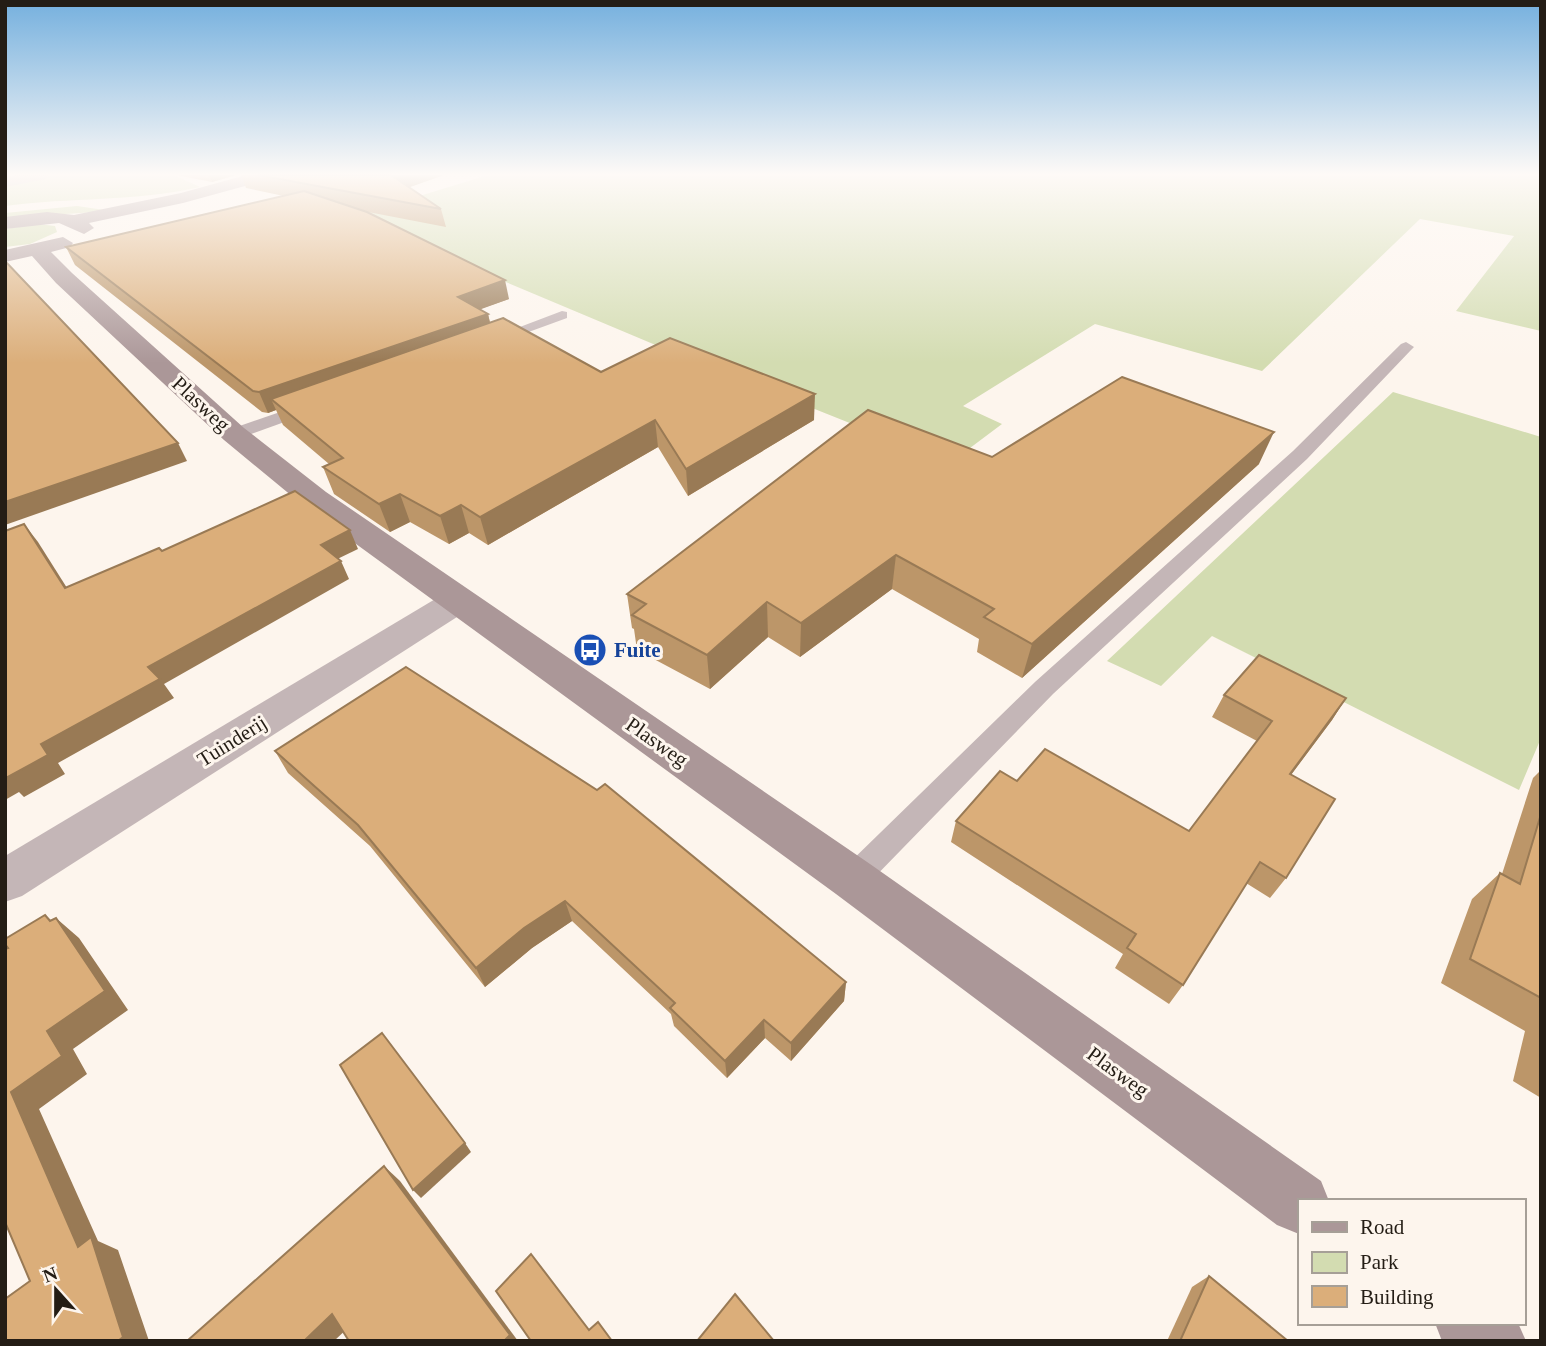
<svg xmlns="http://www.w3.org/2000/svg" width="1546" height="1346" viewBox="0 0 1546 1346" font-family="Georgia,serif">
  <rect width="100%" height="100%" fill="#fdf5ed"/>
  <g fill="#d3dcb1">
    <path d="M 51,175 L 174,175 L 200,187 C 135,202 70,197 5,206 L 5,184 Z"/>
    <polygon points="488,175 1541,175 1541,331 1456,311 1514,236 1420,219 1262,371 1095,324 963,406 1002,424 950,463 677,354 351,217"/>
    <polygon points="77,206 111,211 5,218 5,213"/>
    <polygon points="37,224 55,226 57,232 30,244 5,247 5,229"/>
    <polygon points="1393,392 1541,437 1541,738 1519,790 1212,636 1161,686 1107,661"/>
  </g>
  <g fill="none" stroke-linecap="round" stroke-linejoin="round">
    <g fill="#c4b6b7" fill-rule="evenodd">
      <polygon points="562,311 567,312 567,318 496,344 486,344 483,341"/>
      <polygon points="1406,342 1414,347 1411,350 1307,459 1053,694 864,888 853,892 842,888 838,879 842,870 1035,682 1293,451 1401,344"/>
      <polygon points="309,402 315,403 318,407 315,411 240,438 228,438 225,434 228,430"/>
    </g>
    <g fill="#c4b6b7" fill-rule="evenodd">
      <polygon points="15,175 48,175 46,179 5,187 5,177"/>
      <polygon points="459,589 471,592 477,600 471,608 22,896 5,902 5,856 447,592"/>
    </g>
    <g fill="#ab9798" fill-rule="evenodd">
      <polygon points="246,175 273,175 271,179 183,203 89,223 94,228 84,234 59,223 5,229 5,217 47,212 74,215 181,193"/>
      <polygon points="63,237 73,243 70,247 51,252 72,273 244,428 326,492 870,864 1321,1181 1329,1201 1299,1201 1299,1234 1277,1225 836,894 304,506 224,440 56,283 32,256 5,262 5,250"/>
      <polygon points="1435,1323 1518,1323 1526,1341 1442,1341"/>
    </g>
  </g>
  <g fill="#bc9669">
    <polygon points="176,175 236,175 212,182"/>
    <polygon points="241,175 444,175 409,187 441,209 446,227 363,211 509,299 480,309 488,314 490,322 601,372 814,420 688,496 658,447 488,545 469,533 449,544 410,522 390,532 334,494 323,467 329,464 283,425 276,410 268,413 262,412 75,265 66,247 284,196 246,188"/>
    <polygon points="992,457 1259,464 1022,678 977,652 979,639 892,589 800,657 768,637 710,689 637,650 634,629 632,628 627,594"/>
    <polygon points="1224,695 1346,698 1332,720 1291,775 1286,878 1270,898 1246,883 1183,985 1169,1004 1115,968 1123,954 951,842 956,821 1189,831 1257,741 1212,717"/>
    <polygon points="275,751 846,982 844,1001 791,1061 765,1038 727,1078 674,1026 671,1014 572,921 532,948 485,987 370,846 288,773"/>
    <polygon points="1541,770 1541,1098 1513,1081 1525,1031 1441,983 1472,899 1500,873 1502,874 1533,778"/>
    <polygon points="1209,1276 1288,1341 1167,1341 1192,1287"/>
  </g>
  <g fill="#997a55">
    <polygon points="209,175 236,175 212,182"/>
    <polygon points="391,175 444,175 396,192"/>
    <polygon points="505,280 509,299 462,316 458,297"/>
    <polygon points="488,314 492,333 271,399 276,410 268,413 259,392"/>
    <polygon points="815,394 814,420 688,496 686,469"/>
    <polygon points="655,420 658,447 488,545 480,517"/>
    <polygon points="1274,432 1259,464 1022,678 1032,644"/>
    <polygon points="178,443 187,461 5,525 5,502"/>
    <polygon points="400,494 410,522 390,532 379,504"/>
    <polygon points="461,505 469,533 449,544 440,516"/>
    <polygon points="24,524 38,542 79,607 65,588"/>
    <polygon points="350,530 358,549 329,563 321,545"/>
    <polygon points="896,555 892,589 800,657 801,623"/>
    <polygon points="341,561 349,579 164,684 174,698 58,763 65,774 24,797 19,792 5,800 5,776 41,744 148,667"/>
    <polygon points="767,602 768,637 710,689 707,655"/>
    <polygon points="1346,698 1332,720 1275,796 1290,774"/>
    <polygon points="565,901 572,921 532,948 485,987 476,968 524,928"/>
    <polygon points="45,915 67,934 56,918 79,938 128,1010 73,1049 87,1074 39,1109 98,1241 118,1250 149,1341 118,1341 11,1092 47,1031 50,921"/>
    <polygon points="846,982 844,1001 791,1061 791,1043"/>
    <polygon points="764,1020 765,1038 727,1078 725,1061"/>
    <polygon points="465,1143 471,1152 421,1198 413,1190"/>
    <polygon points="384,1166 400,1181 518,1341 504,1341"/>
    <polygon points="332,1314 351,1325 334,1341 304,1341"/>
  </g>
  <g fill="#dbae7a" stroke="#997a55" stroke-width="2">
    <polygon points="258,175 391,175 441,209"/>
    <polygon points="304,191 367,212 505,280 458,297 488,314 259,392 253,391 66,247"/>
    <polygon points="5,262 6,262 178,443 5,502"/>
    <polygon points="503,318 601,372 670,338 815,394 686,469 655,420 480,517 461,505 440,516 400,494 379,504 323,467 343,458 271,399"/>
    <polygon points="1122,377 1274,432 1032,644 984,617 994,609 896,555 801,623 767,602 707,655 632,615 646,604 627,594 868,410 992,457"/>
    <polygon points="295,491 350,530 321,545 341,561 148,667 160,679 41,744 48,755 6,778 5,777 5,531 24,524 65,588 159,548 162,551"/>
    <polygon points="1259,655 1346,698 1290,774 1335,799 1286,878 1260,862 1183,985 1127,948 1136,934 956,821 1000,771 1017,781 1045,749 1189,831 1272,721 1224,695"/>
    <polygon points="406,667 597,790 605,784 846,982 791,1043 764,1020 725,1061 670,1008 675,1003 565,901 524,928 476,968 358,825 275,751"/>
    <polygon points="1541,814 1541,998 1470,959 1500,873 1520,884"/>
    <polygon points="45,915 50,921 56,918 105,991 47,1031 62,1056 11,1092 78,1247 91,1237 123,1337 118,1341 5,1341 5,1299 30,1281 5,1222 5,949 8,948 5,944 5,939"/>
    <polygon points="382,1033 465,1143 413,1190 340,1065"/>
    <polygon points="384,1166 510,1335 504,1341 349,1341 332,1314 304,1341 187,1341"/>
    <polygon points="531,1254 589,1330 598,1322 612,1341 531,1341 496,1291"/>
    <polygon points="1209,1276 1288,1341 1180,1341"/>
    <polygon points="735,1294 774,1341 697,1341"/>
  </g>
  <linearGradient id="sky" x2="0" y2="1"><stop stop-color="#75b0de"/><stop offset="0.48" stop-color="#fefaf7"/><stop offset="1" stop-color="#fefaf7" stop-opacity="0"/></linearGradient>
  <rect width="1546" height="363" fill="url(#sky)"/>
  <defs>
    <symbol id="bus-disc" viewBox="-11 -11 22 22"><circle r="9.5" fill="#1a4fb4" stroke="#fdf5ed"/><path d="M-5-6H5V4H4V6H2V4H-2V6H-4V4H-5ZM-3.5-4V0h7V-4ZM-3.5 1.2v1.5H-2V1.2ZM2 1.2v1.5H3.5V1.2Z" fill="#fff"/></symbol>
  </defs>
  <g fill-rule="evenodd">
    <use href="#bus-disc" x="571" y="631" width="38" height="38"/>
  </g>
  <g text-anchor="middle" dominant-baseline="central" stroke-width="6" stroke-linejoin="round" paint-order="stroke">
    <g font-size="21" fill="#241d15" stroke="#fdf5ed">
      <text transform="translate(201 404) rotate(43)">Plasweg</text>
      <text transform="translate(232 741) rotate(-32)">Tuinderij</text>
      <text transform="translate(657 742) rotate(35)">Plasweg</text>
      <text transform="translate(1118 1072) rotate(36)">Plasweg</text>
    </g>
    <g font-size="21" font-weight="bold" fill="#164399" stroke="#fdf5ed" text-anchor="start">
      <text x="614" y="650">Fuite</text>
    </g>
  </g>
  <rect width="1546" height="1346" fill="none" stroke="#241d15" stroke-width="14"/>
  <rect x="1298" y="1199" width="228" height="126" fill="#fdf5ed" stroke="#a69f97" stroke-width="2"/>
  <rect x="1312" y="1222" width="35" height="10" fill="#ab9798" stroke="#a69f97" stroke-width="2"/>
  <text x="1360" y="1234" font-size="21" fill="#241d15">Road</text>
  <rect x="1312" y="1252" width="35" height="21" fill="#d3dcb1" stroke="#a69f97" stroke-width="2"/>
  <text x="1360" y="1269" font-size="21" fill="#241d15">Park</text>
  <rect x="1312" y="1286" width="35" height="21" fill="#dbae7a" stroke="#a69f97" stroke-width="2"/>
  <text x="1360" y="1304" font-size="21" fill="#241d15">Building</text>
  <g transform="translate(56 1290) rotate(339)" stroke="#fdf5ed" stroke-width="5" paint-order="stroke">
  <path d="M0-5L12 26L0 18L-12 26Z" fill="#241d15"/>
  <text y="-10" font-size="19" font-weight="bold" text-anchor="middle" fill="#241d15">N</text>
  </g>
</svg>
